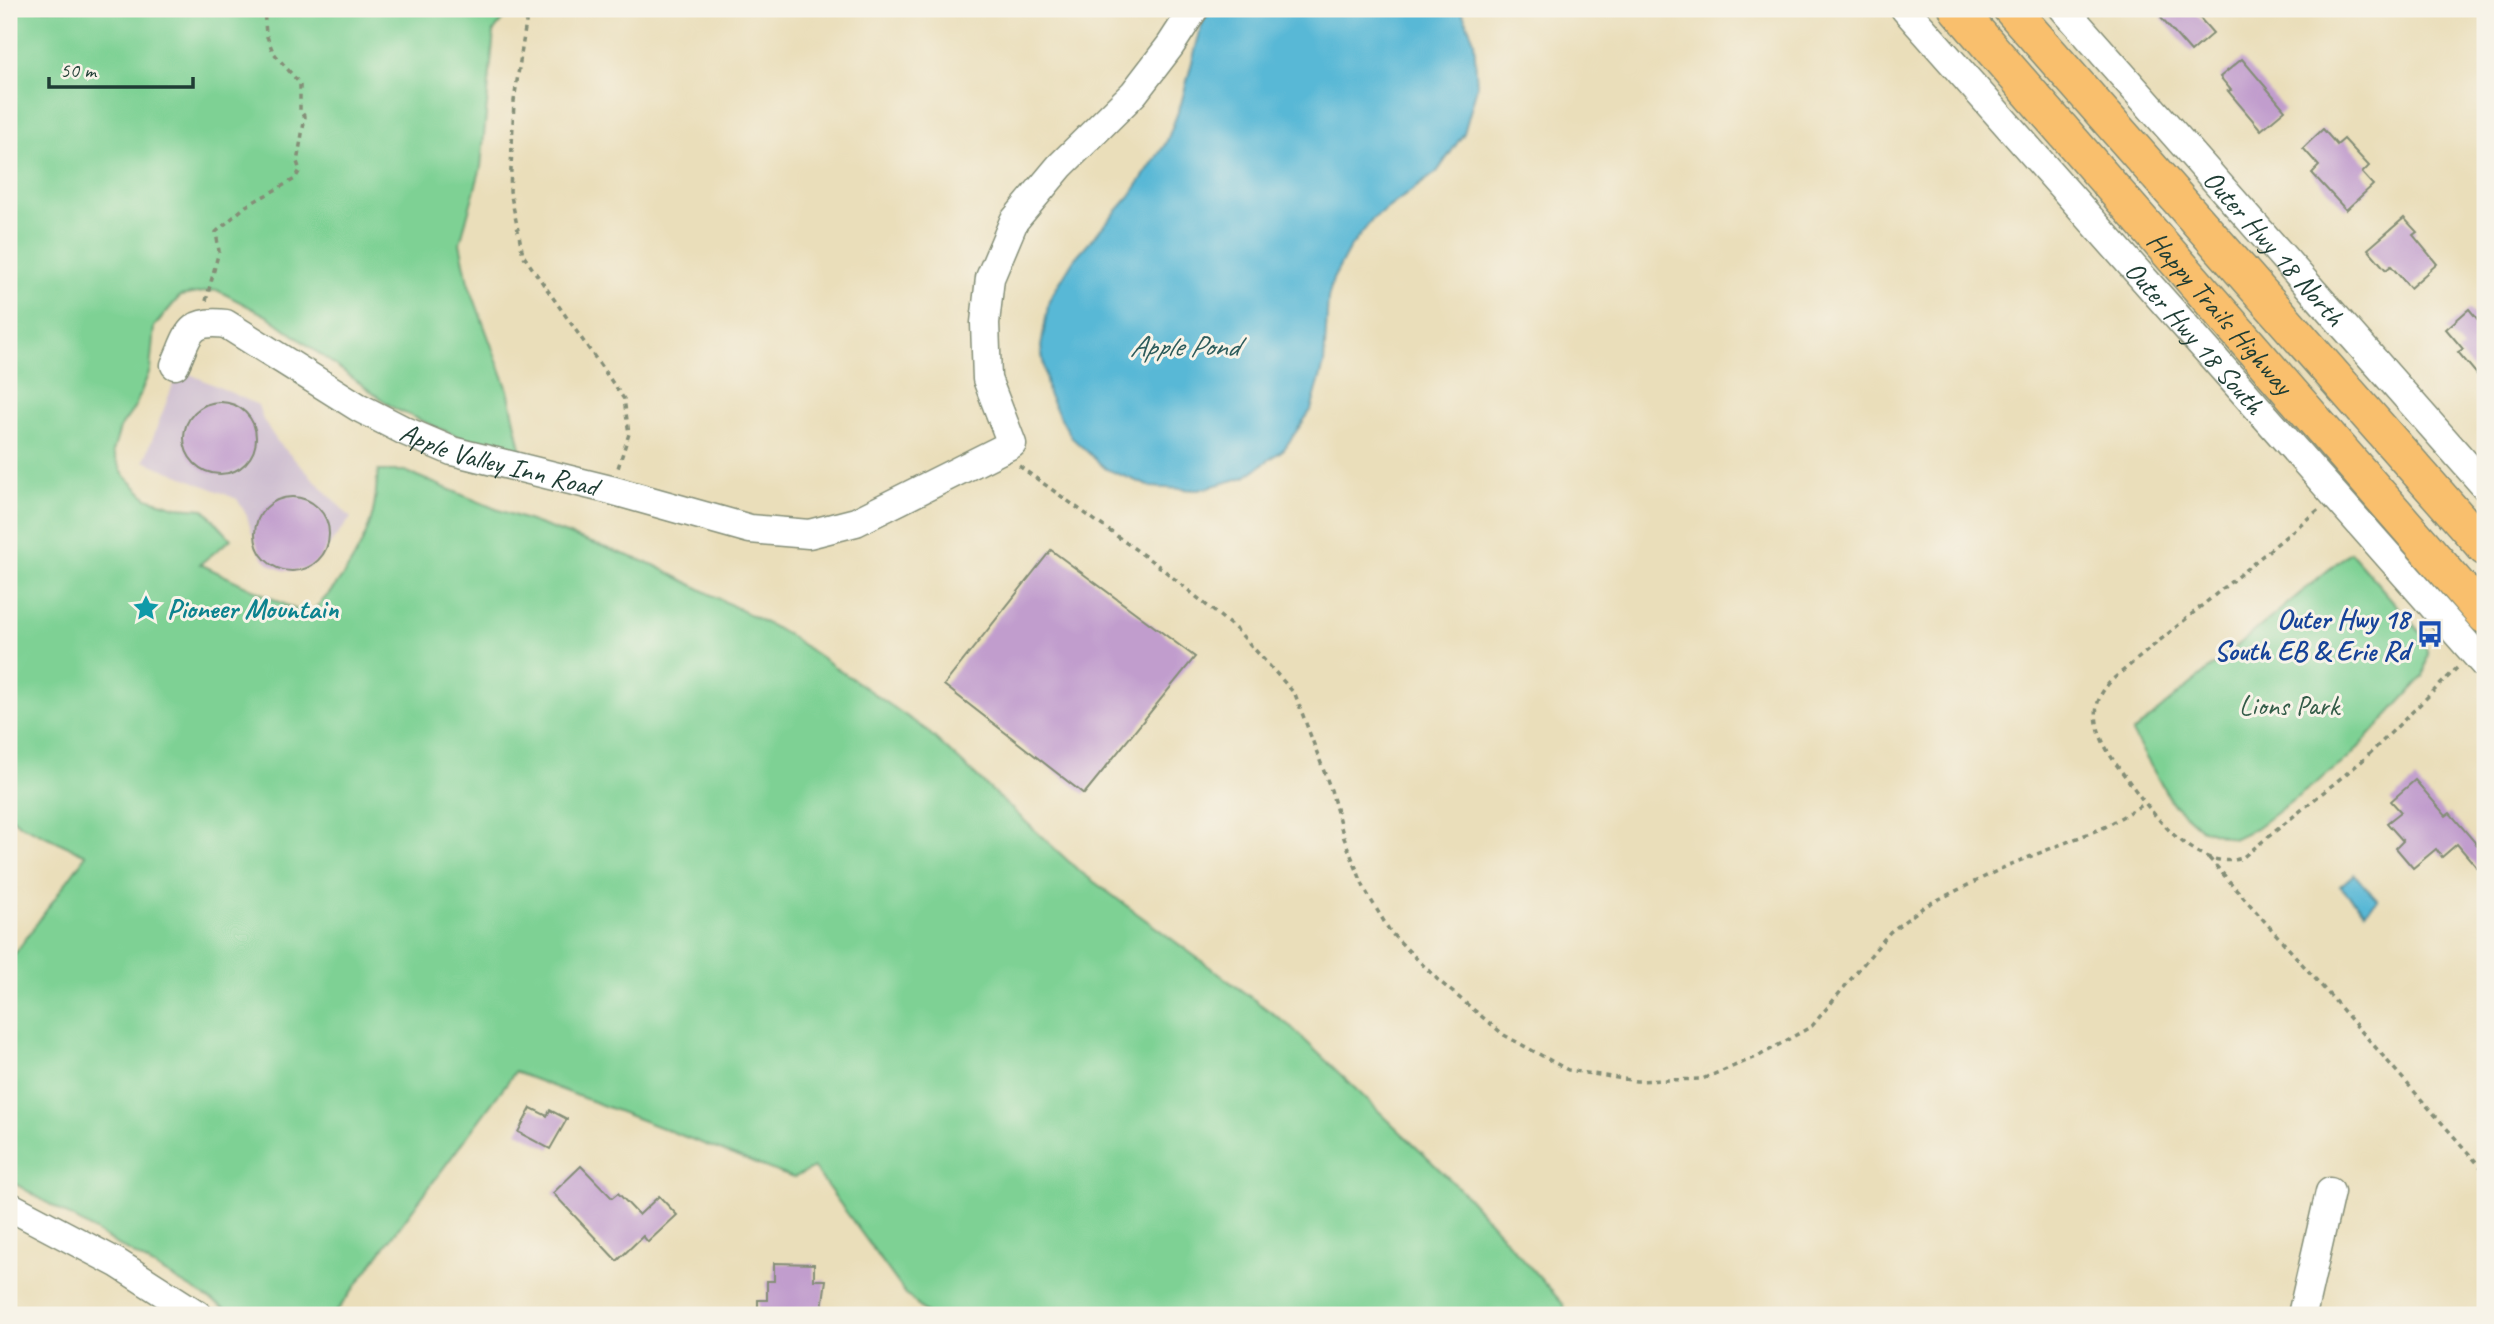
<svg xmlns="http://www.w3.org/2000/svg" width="2494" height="1324" viewBox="0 0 2494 1324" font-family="Caveat,sans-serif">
  <rect width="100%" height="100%" fill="#f7f3e8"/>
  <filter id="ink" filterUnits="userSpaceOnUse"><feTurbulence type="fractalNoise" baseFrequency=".0143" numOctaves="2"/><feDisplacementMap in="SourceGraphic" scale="14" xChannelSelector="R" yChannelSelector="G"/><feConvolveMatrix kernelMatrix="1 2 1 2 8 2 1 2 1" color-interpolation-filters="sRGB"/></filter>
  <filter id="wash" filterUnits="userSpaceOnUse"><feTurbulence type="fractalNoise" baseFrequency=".00686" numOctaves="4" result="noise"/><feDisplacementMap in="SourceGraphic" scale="28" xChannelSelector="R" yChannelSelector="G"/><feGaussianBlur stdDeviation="1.57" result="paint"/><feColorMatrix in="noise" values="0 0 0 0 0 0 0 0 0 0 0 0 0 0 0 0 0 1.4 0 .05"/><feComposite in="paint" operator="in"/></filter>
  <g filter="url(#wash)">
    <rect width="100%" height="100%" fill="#eadeba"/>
    <polygon fill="#cebed0" points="179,369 258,405 263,420 277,441 351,518 315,563 293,571 270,564 262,555 251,531 247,516 237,499 144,461"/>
    <g fill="#7ed194" stroke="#4e8764" stroke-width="2">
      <path d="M 10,9 L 511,9 L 494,31 L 481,167 L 460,243 L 468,282 L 508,390 L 522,453 L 461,438 L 395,409 L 269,317 L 217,290 L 180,296 L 154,327 L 150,370 L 135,407 L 120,428 L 113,452 L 123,474 L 147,498 L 176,507 L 204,509 L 231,539 L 200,564 L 307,615 C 338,589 358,558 371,520 C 376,505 376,487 378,471 L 405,471 L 496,509 L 654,565 L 787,634 L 925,729 L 1078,870 L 1291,1027 L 1464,1193 L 1563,1304 L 1566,1315 L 928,1315 L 906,1294 L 814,1168 L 793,1178 L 515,1072 L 334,1315 L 236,1315 L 9,1180 L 9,962 L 86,855 L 19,824 L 9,815 Z"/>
      <polygon points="2350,552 2421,633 2428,654 2423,677 2349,758 2256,828 2233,839 2200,828 2172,803 2132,733"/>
    </g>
    <g fill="#58b8d6" stroke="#3c7a85" stroke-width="2">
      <polygon points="1211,9 1461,9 1474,40 1477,87 1464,133 1437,172 1373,219 1349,249 1333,279 1328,298 1324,364 1311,410 1284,449 1245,477 1198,490 1151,487 1106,469 1071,437 1048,394 1041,347 1049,300 1074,259 1130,196 1166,143 1181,104 1202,24"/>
      <polygon points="2354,874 2378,900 2365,912 2340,886"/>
    </g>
    <g id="blocks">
      <g fill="#c19dcd">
        <polygon points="2172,9 2192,9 2213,33 2191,52 2161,18"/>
        <polygon points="2242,59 2285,110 2261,130 2228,91 2231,90 2220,77"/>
        <polygon points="2323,129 2337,145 2344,139 2369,166 2362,173 2373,185 2346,210 2312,173 2319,166 2303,148"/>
        <polygon points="2404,218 2417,232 2413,235 2437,264 2410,288 2391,266 2386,270 2368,249"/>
        <polygon points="2469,309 2485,328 2485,384 2458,352 2463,349 2446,329"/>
        <circle cx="220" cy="438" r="36"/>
        <circle cx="292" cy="534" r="37"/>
        <polygon points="1051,550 1195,657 1084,794 944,685"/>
        <polygon points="2415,780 2446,816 2450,813 2485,854 2485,877 2457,844 2442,857 2436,849 2413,868 2396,848 2403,841 2387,823 2401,812 2391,801"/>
        <polygon points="531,1108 547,1116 550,1110 567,1119 550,1149 518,1132"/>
        <polygon points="581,1166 612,1198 618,1193 639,1215 659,1196 677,1215 648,1242 643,1236 617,1261 553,1193"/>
        <polygon points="774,1263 814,1264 814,1280 826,1280 821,1315 758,1315 758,1300 767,1300 767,1281 774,1281"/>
      </g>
    </g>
  </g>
  <g filter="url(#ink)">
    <use href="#blocks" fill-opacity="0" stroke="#848e77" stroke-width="2"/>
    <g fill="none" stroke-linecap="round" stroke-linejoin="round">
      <defs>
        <g id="minor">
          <path id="s1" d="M 1905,9 L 2485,665"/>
          <path id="s2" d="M 2064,9 L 2485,486"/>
          <path id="s3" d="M 175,365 C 189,335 187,319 226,324 L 358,407 L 405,431 L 452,451 L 611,490 L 750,529 L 809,534 L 856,522 L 1012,444 L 987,379 L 985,323 L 990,278 L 1014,221 L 1060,166 L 1134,93 L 1170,46 L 1194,9"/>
          <polyline points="9,1206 117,1263 198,1315"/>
          <polyline points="2302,1315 2330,1192"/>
        </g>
        <g id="major">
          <path id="s4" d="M 1957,9 L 2485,616"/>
          <polyline points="2011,9 2485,548"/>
        </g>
      </defs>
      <use href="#minor" stroke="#848e77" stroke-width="31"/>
      <use href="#major" stroke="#848e77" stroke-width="38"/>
      <g stroke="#848e77" stroke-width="3.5" stroke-dasharray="5 5" stroke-linecap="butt">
        <polyline points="528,9 514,101 510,191 523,255 624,399 629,434 618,468"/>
        <polyline points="206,301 219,251 216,232 246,206 295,179 300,170 297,162 305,117 300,110 300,84 273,52 266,34 264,9"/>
        <polyline points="1019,466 1160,567 1238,631 1295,694 1331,790 1344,838 1365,890 1391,933 1438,980 1504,1035 1568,1070 1636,1081 1702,1079 1759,1056 1812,1026 1890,932 1925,906 2009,865 2105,827 2145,803"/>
        <path d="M 2318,510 L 2113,679 C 2100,692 2094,705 2097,723 C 2101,745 2115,763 2128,780 C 2151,812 2196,874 2242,858 L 2362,761 L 2457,668"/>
        <polyline points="2209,858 2485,1172"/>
      </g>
      <use href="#minor" stroke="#fff" stroke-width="28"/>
      <use href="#major" stroke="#f9bf6d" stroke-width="35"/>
    </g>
  </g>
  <defs>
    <symbol id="sight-bare" viewBox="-9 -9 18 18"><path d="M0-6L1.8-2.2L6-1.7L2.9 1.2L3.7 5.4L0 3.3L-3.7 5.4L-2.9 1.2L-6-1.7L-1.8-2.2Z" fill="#0f9aa8" stroke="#f7f3e8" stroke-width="2.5" paint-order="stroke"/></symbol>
    <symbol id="bus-bare" viewBox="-9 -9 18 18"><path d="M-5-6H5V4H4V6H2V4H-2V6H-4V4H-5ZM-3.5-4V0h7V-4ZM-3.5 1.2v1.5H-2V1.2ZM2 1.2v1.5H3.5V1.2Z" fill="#1a4fb4" stroke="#f7f3e8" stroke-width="2.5" paint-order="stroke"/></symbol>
  </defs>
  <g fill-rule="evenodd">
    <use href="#sight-bare" x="127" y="589" width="38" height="38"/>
    <use href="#bus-bare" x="2411" y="615" width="38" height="38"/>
  </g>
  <g text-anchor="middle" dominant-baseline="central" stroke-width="6" stroke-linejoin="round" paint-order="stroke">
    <g font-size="28" fill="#1f3d34" stroke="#f7f3e8">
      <text stroke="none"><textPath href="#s2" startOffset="318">Outer Hwy 18 North</textPath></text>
      <text stroke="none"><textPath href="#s4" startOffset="402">Happy Trails Highway</textPath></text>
      <text stroke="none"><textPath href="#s1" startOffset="438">Outer Hwy 18 South</textPath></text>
      <text stroke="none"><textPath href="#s3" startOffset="382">Apple Valley Inn Road</textPath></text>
    </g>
    <g font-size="28" font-weight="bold" fill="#0d838f" stroke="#f7f3e8" text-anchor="start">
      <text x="167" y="608">Pioneer Mountain</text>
    </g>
    <g font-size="28" font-weight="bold" fill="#164399" stroke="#f7f3e8" text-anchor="end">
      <text x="2409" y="618">Outer Hwy 18<tspan x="2409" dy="32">South EB &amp; Erie Rd</tspan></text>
    </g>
    <g font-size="28" fill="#325b47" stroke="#f7f3e8">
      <text x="2289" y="705">Lions Park</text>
    </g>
    <g font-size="30" font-style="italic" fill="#2d5c5c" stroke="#f7f3e8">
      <text x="1184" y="346">Apple Pond</text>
    </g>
  </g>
  <rect width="2494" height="1324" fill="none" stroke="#f7f3e8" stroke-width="35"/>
  <path d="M49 77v10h144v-10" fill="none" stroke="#1f3d34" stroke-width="3.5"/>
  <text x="60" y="77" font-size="21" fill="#1f3d34" stroke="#f7f3e8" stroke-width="5" paint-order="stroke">50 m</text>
</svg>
